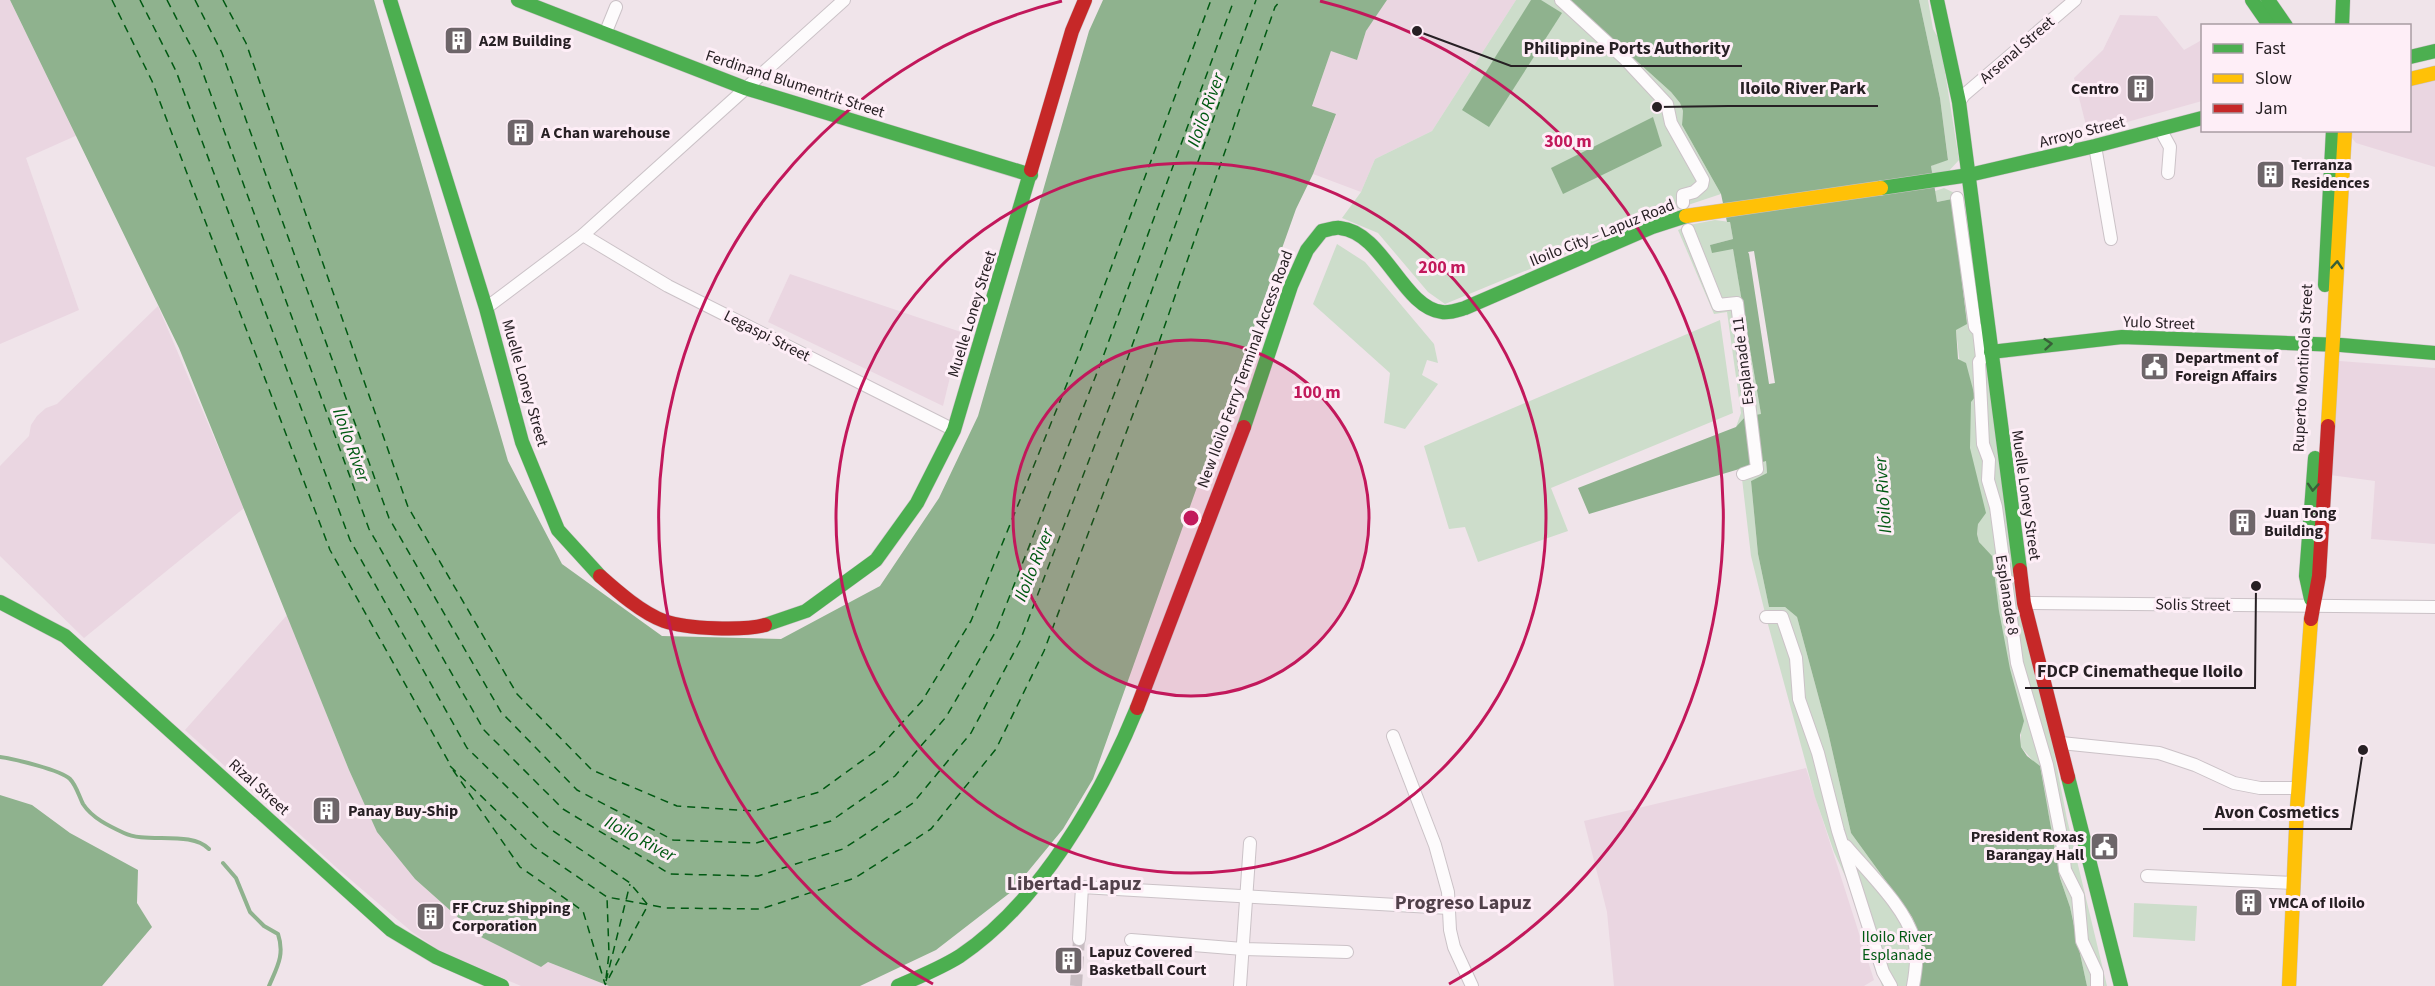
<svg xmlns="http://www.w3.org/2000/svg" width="2435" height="986" viewBox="0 0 2435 986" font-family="'Source Sans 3',sans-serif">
  <rect width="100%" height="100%" fill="#f0e4ea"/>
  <g fill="#ead6e1">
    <polygon points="0,0 10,0 23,27 91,129 26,158 79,310 0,344"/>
    <polygon points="1387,0 1516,0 1432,131 1375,159 1361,192 1313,174 1336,115 1312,107 1331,50 1357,60 1366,31"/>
    <polygon points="2120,15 2157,16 2184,50 2200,41 2202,50 2202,101 2088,133 2074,78 2103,50"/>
    <polygon points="2435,77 2435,167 2356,143 2352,138 2352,131 2410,130 2410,83"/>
    <polygon points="790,274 961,332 943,406 768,322"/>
    <polygon points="158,306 244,508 84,638 0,556 0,466 29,436 31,425 37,416 46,408 57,404"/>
    <polygon points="2339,361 2435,368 2435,544 2371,539 2375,481 2330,475"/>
    <polygon points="287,615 349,770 377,831 415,879 479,936 541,967 548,962 609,986 521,986 442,952 412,932 338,869 185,730"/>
    <polygon points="1806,768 1874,980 1864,986 1614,986 1607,912 1584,821"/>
  </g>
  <g fill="#cdddcb">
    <polygon points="1516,0 1569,0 1671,92 1680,103 1683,111 1682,125 1721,194 1673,210 1445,304 1428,292 1378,233 1342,218 1361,192 1375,159 1432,131"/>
    <polygon points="1919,0 1928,0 1933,29 1940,41 1959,160 1947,173 1932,173 1931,166 1948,159 1940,98"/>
    <polygon points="1944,188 1963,197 1979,324 2052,742 2067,819 2107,986 2087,986 2070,907 2060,878 2048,811 2034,762 2021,747 2021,728 2013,718 1995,582 1984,549 1979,542 1977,534 1978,524 1956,330 1952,199 1937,202 1935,191"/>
    <polygon points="1715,220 1730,222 1733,239 1710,245 1733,248 1761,414 1767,473 1751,481 1758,554 1769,607 1785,607 1797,617 1828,732 1851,833 1912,917 1921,939 1924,959 1918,986 1882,986 1857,902 1834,852 1815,797 1766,617 1751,556 1736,427 1741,413 1727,312 1714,314 1678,230 1689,225"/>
    <polygon points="1337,244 1365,262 1434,344 1438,363 1427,360 1422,375 1438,384 1405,429 1384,423 1390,373 1313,304"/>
    <polygon points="1720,320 1733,413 1551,488 1568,531 1478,562 1465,527 1449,529 1424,446"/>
    <polygon points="2134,903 2197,906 2195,941 2133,937"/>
  </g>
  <g fill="#8fb28e">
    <polygon points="10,0 374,0 508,461 562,564 662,636 781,639 880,586 939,498 978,416 1089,31 1103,0 1387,0 1366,31 1357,60 1331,51 1312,106 1336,114 1313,174 1296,209 1093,779 1063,829 1011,892 936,950 860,986 609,986 548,962 541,967 479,936 415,879 377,832 349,770 179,348"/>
    <polygon points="1531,0 1541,0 1562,13 1489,127 1462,110"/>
    <polygon points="1569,0 1919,0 1940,98 1948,160 1931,166 1937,202 1952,199 1967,324 1956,330 1958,359 1966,363 1975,397 1971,402 1970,448 1986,513 1978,524 1977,534 1979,542 1992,556 1999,611 2010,669 2024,721 2020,735 2021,747 2027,756 2040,766 2060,878 2070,907 2087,986 1918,986 1924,959 1921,939 1912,917 1851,833 1828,732 1797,617 1785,607 1769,607 1758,554 1751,481 1767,473 1766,461 1589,514 1578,488 1736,427 1745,417 1761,414 1733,249 1712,253 1710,245 1733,239 1730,222 1727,222 1721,194 1682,125 1683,111 1680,103 1671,92"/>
    <polygon points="1653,117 1662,146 1563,194 1551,168"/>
    <polygon points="0,795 32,805 70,833 138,870 137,903 152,927 102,986 0,986"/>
  </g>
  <polygon fill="#f0e4ea" points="1754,251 1775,383 1769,384 1749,254 1748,252"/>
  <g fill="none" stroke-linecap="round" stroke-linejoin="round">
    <g stroke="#8fb28e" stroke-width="4">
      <path d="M 0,757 C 14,759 61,770 70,779 C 76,785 79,796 83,804 C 92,818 109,826 124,833 C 146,844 191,830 209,849"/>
      <path d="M 223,863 L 236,878 L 250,912 L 264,926 L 278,934 C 285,955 277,967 269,986"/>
    </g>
    <g stroke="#005912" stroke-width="1.5" stroke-dasharray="8 6" stroke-linecap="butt">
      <polyline points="112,0 152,81 330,550 451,766"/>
      <polyline points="140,0 176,71 350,540 467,748 549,828 630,883 648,905 605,985"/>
      <polyline points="167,0 199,62 369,529 484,730 563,809 670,874 758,876 843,849 913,803 971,733 1020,641 1123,371 1256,0"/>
      <polyline points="195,0 222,53 389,518 501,712 577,790 673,840 756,843 831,821 895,776 946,717 996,631 1100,365 1234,0"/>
      <polyline points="223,0 246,43 408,507 517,694 592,770 677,806 754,811 819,792 877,750 922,701 971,621 1077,359 1211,0"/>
      <polyline points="450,766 534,847 607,897 666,908 761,909 855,878 931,829 996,749 1044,651 1147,377 1275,7 1281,0"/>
      <polyline points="453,770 520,867 583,911 605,984"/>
      <polyline points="606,978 609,954 607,897"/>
      <polyline points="606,981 630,884"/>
    </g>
    <polyline stroke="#c8bdc2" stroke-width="12" stroke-dasharray="12 6" stroke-linecap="butt" points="1076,986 1079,939"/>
    <defs>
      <g id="street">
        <polyline points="1561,0 1624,58 1667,104 1671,123 1703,180 1702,185 1694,192 1683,195 1683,203"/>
        <polyline points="605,34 616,7"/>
        <polyline points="1959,102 1964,95 2075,0"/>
        <polyline points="2160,129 2170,147 2168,173"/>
        <polyline points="2095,146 2111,239"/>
        <polyline points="1957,198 1975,327 1979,331 1982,358 1979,362 1983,444 1989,460 1988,480 1996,507 2017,663 2047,765 2062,841 2065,870 2078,896 2082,941 2097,973 2097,986"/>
        <polyline points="1688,230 1718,305 1737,303 1757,469 1743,474"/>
        <polyline points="583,235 668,286 954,430"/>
        <polyline points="486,308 583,235 844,0"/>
        <polyline points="2024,603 2435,607"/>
        <polyline points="1766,617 1782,617 1796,658 1799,699 1818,753 1838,831 1883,972 1891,986"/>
        <polyline points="1393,736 1435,845 1448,892 1450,930 1454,947 1472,986"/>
        <polyline points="2061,743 2159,753 2195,765 2234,783 2260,788 2298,788"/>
        <path d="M 1846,846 C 1867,871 1906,908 1914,940 C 1918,955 1916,970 1913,986"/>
        <polyline points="2147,876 2293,883"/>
        <polyline points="1079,939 1082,887 1449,908"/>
        <polyline points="1131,940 1243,949 1347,952"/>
        <polyline points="1240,986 1250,843"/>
      </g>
      <g id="fast">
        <polyline points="390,0 486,308 522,442 558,530 600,576"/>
        <polyline points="518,0 745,88 1031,175"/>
        <polyline points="1937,0 1959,102 2020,570"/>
        <polyline points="2252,0 2270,26"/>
        <polyline points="2268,0 2286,26"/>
        <polyline points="2342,26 2343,0"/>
        <polyline points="2410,57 2435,51"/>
        <polyline points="1881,188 1969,175 2095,146 2202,118"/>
        <polyline points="2325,285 2333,130"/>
        <polyline points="1991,352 2122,337 2341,345 2435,353"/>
        <path d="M 1244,427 L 1291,286 L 1307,250 L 1322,231 C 1328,230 1335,227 1340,228 C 1383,232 1403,308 1442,312 C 1450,313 1458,310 1465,308 L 1652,227 L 1686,216"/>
        <polyline points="2311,599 2306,576 2315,458"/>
        <polyline points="0,602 65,636 391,930 436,957 502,986"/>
        <polyline points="765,625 806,611 876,560 917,503 954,430 1031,170"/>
        <polyline points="2068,777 2121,986"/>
        <path d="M 898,986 C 919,977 941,968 960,956 C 1040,902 1101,796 1137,708"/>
      </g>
      <g id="slow">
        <polyline points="2410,79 2435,73"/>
        <polyline points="1686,216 1881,188"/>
        <polyline points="2328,426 2345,130"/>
        <polyline points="2289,986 2297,808 2311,619"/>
      </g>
      <g id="jam">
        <polyline points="1031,170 1072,31 1085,0"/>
        <polyline points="2020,570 2024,603 2068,777"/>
        <path d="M 600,576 C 618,592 642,613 664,621 C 687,629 743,631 765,625"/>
        <polyline points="2311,619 2319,576 2328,426"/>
        <polyline points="1137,708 1244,427"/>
      </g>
    </defs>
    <use href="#street" stroke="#cbc2c7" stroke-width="14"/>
    <use href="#fast" stroke="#cbc2c7" stroke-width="15"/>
    <use href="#slow" stroke="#cbc2c7" stroke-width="15"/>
    <use href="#jam" stroke="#cbc2c7" stroke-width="15"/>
    <use href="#street" stroke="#fdfbfc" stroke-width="12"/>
    <use href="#fast" stroke="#4caf50" stroke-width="14"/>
    <use href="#slow" stroke="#ffc107" stroke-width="14"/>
    <use href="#jam" stroke="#c62828" stroke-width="14"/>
  </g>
  <defs><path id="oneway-chevron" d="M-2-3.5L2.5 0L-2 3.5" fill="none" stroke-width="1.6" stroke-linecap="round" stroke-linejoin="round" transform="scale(1.5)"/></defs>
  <g stroke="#386038">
    <use href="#oneway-chevron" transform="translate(2337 265) rotate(-86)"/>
    <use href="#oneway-chevron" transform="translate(2048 344) rotate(-5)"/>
    <use href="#oneway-chevron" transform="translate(2313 487) rotate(94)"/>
  </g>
  <circle cx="1191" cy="518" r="178" fill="#c2185b" fill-opacity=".12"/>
  <g fill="none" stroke="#c2185b" stroke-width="3">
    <circle cx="1191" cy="518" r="178"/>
    <circle cx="1191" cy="518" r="355"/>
    <path d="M933 984A533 533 0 0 1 1062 1M1320 1A533 533 0 0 1 1449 984"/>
  </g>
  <defs>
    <symbol id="building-square" viewBox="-11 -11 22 22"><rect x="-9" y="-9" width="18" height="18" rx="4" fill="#6d6569" stroke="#feeef7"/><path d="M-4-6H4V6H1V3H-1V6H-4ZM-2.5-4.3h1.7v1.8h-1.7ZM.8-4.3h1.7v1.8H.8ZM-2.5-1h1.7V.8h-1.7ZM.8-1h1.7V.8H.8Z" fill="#fff"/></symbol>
    <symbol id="civic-square" viewBox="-11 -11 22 22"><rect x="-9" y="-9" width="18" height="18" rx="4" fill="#6d6569" stroke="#feeef7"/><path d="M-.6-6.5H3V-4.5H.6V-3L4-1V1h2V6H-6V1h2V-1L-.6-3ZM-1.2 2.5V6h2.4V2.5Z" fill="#fff"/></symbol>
  </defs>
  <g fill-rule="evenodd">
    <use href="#building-square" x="442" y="24" width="33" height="33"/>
    <use href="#building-square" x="2124" y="72" width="33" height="33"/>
    <use href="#building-square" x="504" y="116" width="33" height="33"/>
    <use href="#building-square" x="2254" y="158" width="33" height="33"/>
    <use href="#civic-square" x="2138" y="350" width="33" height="33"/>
    <use href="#building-square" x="2226" y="506" width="33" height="33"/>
    <use href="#building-square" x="310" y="794" width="33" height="33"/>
    <use href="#civic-square" x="2088" y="830" width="33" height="33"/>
    <use href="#building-square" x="2232" y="886" width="33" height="33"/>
    <use href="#building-square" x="414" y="900" width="33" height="33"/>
    <use href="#building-square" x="1052" y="944" width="33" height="33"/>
  </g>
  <g text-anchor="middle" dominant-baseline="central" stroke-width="6" stroke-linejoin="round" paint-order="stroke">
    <g font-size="16" font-weight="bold" fill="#272024" stroke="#feeef7" text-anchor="start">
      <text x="479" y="41">A2M Building</text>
      <text x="2119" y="89" text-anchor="end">Centro</text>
      <text x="541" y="133">A Chan warehouse</text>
      <text x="2291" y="165">Terranza<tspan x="2291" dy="18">Residences</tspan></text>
      <text x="2175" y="358">Department of<tspan x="2175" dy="18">Foreign Affairs</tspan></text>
      <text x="2264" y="513">Juan Tong<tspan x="2264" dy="18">Building</tspan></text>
      <text x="348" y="811">Panay Buy-Ship</text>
      <text x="2084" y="837" text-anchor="end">President Roxas<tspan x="2084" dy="18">Barangay Hall</tspan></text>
      <text x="2269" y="903">YMCA of Iloilo</text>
      <text x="452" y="908">FF Cruz Shipping<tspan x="452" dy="18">Corporation</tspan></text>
      <text x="1089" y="952">Lapuz Covered<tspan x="1089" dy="18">Basketball Court</tspan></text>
    </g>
    <g font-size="16" fill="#272024" stroke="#feeef7">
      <text transform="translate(2017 50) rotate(-41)">Arsenal Street</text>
      <text transform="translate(795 84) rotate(18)">Ferdinand Blumentrit Street</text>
      <text transform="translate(2082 132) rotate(-14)">Arroyo Street</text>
      <text transform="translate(1602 233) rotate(-22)">Iloilo City – Lapuz Road</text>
      <text transform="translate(972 314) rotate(-73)">Muelle Loney Street</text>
      <text transform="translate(2159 323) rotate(2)">Yulo Street</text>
      <text transform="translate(767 336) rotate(27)">Legaspi Street</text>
      <text transform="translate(1743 361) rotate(-97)">Esplanade 11</text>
      <text transform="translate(2303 368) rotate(-87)">Ruperto Montinola Street</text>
      <text transform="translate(1245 369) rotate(-70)">New Iloilo Ferry Terminal Access Road</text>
      <text transform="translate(525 383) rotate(74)">Muelle Loney Street</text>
      <text transform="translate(2026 495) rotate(82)">Muelle Loney Street</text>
      <text transform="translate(2007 595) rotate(81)">Esplanade 8</text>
      <text transform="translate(2193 605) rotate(1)">Solis Street</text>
      <text transform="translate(259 787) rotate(42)">Rizal Street</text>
    </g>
    <g font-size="16" fill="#005912" stroke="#feeef7">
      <text x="1897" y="937">Iloilo River<tspan x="1897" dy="18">Esplanade</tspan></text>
    </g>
    <g font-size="18" font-style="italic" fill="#005912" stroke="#feeef7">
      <text transform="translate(1206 110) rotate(-70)">Iloilo River</text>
      <text transform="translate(351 445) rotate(70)">Iloilo River</text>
      <text transform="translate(1883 495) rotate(-94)">Iloilo River</text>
      <text transform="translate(1034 565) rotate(-68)">Iloilo River</text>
      <text transform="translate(640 839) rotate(28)">Iloilo River</text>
    </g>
    <g font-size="20" font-weight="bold" fill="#51414a" stroke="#feeef7">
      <text x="1074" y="884">Libertad-Lapuz</text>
      <text x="1463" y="903">Progreso Lapuz</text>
    </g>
  </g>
  <circle cx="1191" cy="518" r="9" fill="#c2185b" stroke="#feeef7" stroke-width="3"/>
  <g font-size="18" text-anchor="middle" font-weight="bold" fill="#c2185b" stroke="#feeef7" stroke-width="6" stroke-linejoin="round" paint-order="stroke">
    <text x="1568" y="147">300 m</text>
    <text x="1442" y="273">200 m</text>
    <text x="1317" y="398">100 m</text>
  </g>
  <path fill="none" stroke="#272024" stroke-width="2" d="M1417 31L1511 66H1742M1657 107L1728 106H1878M2256 586L2255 688H2025M2363 750L2351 829H2203"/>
  <g fill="#272024" stroke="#feeef7" stroke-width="2">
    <circle cx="1417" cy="31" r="6"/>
    <circle cx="1657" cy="107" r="6"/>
    <circle cx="2256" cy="586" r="6"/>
    <circle cx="2363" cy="750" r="6"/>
  </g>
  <g font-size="18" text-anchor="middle" font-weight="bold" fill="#272024" stroke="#feeef7" stroke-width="6" stroke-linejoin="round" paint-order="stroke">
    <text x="1627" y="54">Philippine Ports Authority</text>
    <text x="1803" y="94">Iloilo River Park</text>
    <text x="2140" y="677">FDCP Cinematheque Iloilo</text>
    <text x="2277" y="818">Avon Cosmetics</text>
  </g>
  <rect x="2201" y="24" width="210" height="108" fill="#feeef7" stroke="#a89ca3" stroke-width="1.5"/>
  <rect x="2213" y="44" width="30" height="9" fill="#4caf50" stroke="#a89ca3" stroke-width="1.5"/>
  <text x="2255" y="54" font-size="18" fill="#272024">Fast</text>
  <rect x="2213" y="74" width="30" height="9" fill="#ffc107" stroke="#a89ca3" stroke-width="1.5"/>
  <text x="2255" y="84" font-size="18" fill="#272024">Slow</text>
  <rect x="2213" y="104" width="30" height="9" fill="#c62828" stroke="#a89ca3" stroke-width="1.5"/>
  <text x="2255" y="114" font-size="18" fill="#272024">Jam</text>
</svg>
